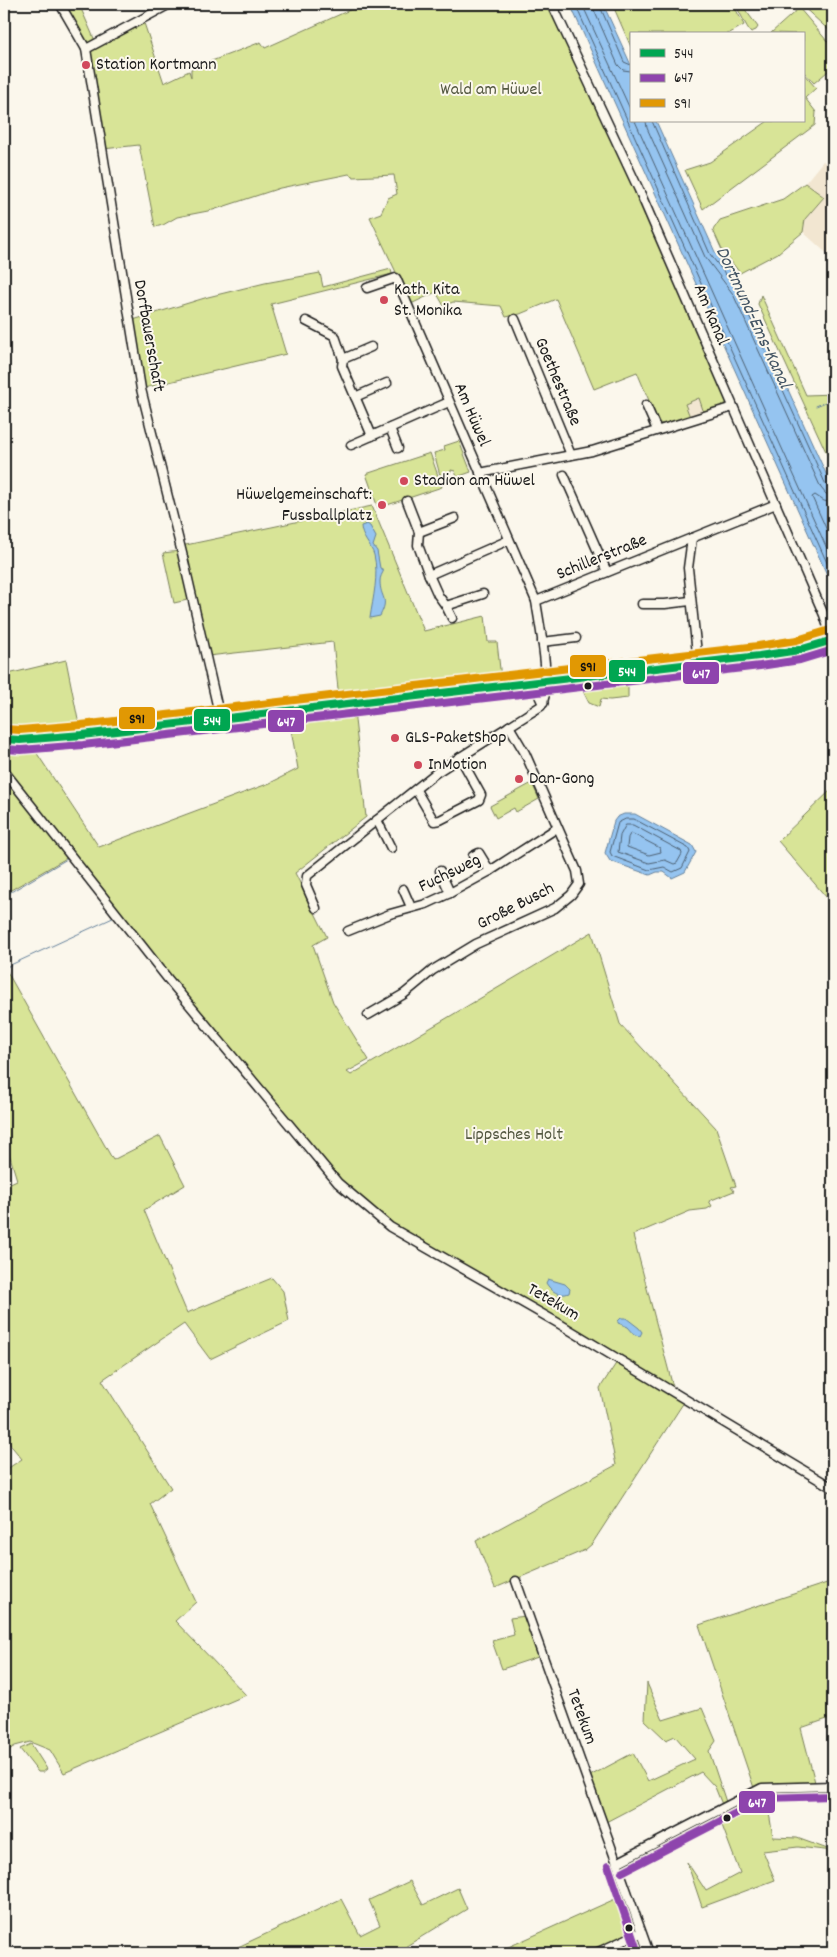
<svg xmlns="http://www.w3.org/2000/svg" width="837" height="1957" viewBox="0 0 837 1957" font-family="Dekko,sans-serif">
  <rect width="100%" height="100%" fill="#fbf7ec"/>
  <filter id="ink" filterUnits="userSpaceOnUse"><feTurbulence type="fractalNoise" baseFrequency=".02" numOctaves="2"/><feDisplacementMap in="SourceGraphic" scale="10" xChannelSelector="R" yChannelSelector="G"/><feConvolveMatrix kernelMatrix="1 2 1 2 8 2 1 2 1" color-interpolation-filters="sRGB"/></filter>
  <g filter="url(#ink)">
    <g fill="#f2e6d1">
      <polygon points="823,161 833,169 833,259 803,232 805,219 824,197 805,183"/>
      <polygon points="699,398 704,413 690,417 685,404"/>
    </g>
    <g fill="#d8e497" stroke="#7a805a">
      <polygon points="61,4 79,4 96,43 86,49"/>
      <polygon points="363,4 549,4 637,196 728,405 704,413 699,398 685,404 690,417 664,425 658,422 637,372 594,389 556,299 520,314 506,317 501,306 453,302 444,306 436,292 411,304 370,217 381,213 388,198 397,194 394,175 354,177 349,174 280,188 213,210 177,217 163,225 155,227 139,145 103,149 87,49 143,20 164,83 189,71 191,77 191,69 261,42 265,48"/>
      <polygon points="621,4 733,4 744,25 728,34 631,34 631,47 614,8"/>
      <path d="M 735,4 L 741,4 L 758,27 L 756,30 L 751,32 C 746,27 740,12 735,4 Z"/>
      <polygon points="800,4 824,4 833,12 833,34"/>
      <polygon points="799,8 833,48 833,67 814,83 803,71 803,34 771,33"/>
      <polygon points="803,73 816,88 805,98 816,112 815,125 703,209 685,170 710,162 768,121 803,121"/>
      <polygon points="805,183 824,197 805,219 803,232 778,253 740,273 722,250 713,230 720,220 783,199"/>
      <polygon points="391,269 392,274 271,304 286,354 144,388 133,320 208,297 265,283 320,273 323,287"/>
      <polygon points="761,295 806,395 833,394 833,467 758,304"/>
      <polygon points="459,441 471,472 457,477 455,471 451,470 451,472 440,475 434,453 445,450 444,446"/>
      <polygon points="430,453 442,487 378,508 366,474"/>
      <polygon points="372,506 424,631 485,616 488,642 497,642 501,678 490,678 339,698 333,642 208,656 181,546"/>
      <polygon points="180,551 192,599 174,603 163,553"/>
      <polygon points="66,660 80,730 21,735 4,734 4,675"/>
      <polygon points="640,677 635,681 628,683 628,698 610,700 601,699 599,707 589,703 581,687 616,679"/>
      <polygon points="354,711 366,817 295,873 327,937 313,945 333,1002 369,1060 347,1072 351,1075 592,932 620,1024 716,1128 736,1186 731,1187 734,1191 709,1201 712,1206 707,1209 690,1211 633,1235 674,1391 392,1226 341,1182 168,979 4,769 4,747 34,749 99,847 270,783 298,769 289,718"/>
      <polygon points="4,772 70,856 4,894"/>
      <polygon points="532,783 539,799 516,812 514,808 496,818 490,806"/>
      <polygon points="833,788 833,905 778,841"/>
      <polygon points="5,968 113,1160 160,1136 185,1185 144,1210 187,1313 272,1278 283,1291 289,1321 210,1359 184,1324 102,1380 171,1488 150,1504 196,1602 175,1621 246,1695 64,1773 50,1750 30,1742 15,1746 4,1753 4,1471 22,1459 4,1437 4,1210 9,1209 8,1184 17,1180 8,1150 4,1149"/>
      <polygon points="617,1362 684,1402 592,1544 585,1550 495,1588 476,1541 616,1465 600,1388"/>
      <polygon points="833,1581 833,1717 801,1728 816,1786 765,1788 773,1837 797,1838 833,1851 798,1847 763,1851 775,1880 702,1907 687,1862 706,1891 740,1873 717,1812 754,1788 699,1625"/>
      <polygon points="526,1616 541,1656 502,1669 492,1641 514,1635 510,1618"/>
      <polygon points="647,1683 663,1720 702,1708 716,1741 709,1751 727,1805 723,1807 715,1787 701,1772 604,1823 588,1777 633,1753 648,1781 695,1759 675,1736 666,1740 645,1720"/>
      <polygon points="31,1744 47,1769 43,1772 38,1772 20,1749"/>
      <polygon points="410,1881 423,1905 458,1888 467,1909 395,1953 225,1953 341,1899 360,1935 380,1925 369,1900"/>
      <polygon points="624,1895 636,1931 587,1953 495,1953"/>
    </g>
    <g fill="#95c4f0" stroke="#65819b">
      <polygon points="570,4 603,4 631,65 631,121 656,121 715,252 742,288 833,489 833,588"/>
      <path d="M 367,524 L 370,526 L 376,537 L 373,546 L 377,551 L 380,568 L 384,570 C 382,574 380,577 380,581 C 380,599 390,597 380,616 L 370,618 C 373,598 379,575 374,555 C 371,545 361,537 361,526 Z"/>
      <polygon points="624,814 635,814 692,845 696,852 685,872 672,878 664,872 657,872 650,875 610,861 605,853 614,821 617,817"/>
      <path d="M 548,1279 L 565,1284 L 570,1289 L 569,1293 C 559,1297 551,1291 546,1283 Z"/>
      <polygon points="621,1318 626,1318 639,1328 642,1332 640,1336 635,1335 628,1327 618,1323 618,1321"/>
    </g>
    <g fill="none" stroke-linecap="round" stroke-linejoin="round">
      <g stroke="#4c5f71" stroke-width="1">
        <polyline points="575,4 833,576"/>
        <polyline points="582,4 631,111"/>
        <polyline points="593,4 594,10 618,65 623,70 631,71"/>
        <polyline points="599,4 624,62 631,65"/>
        <polyline points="635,121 833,562"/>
        <polyline points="646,121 647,128 705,257 733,294 821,488 826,494 833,495"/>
        <polyline points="652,121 710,254 738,291 826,485 829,488 833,489"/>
        <polyline points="833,503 824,501 815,495 812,497 833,544"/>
        <polygon points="626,819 634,819 688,848 690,852 682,868 673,872 664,867 649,870 612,856 610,852 618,823"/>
        <polygon points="626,825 633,825 681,851 682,854 677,863 674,864 665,860 649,863 618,852 620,836"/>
        <polygon points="631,833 660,848 661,852 649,855 627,847 628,838"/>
      </g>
      <g stroke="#65819b" stroke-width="1">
        <polyline points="148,20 179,4"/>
        <polyline points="816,406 833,399"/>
        <polyline points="754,443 780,503"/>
        <polyline points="4,896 67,859"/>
        <polyline points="4,968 115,917"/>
      </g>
      <defs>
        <g id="minor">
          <polyline points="60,4 86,49 141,389 182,553 220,718"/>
          <polyline points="552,4 639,190 824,615 833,642"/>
          <polyline points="86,49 170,4"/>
          <polyline points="515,319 571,455"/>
          <polyline points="306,321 335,336 343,359"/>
          <polyline points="371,347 343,359 342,366 372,436"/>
          <polyline points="355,397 387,383"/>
          <polyline points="646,405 657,430"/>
          <polyline points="390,428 398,448"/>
          <polyline points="351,445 449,402"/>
          <polyline points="480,473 592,451 733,407"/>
          <polyline points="564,475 607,572"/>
          <polyline points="407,501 419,532 418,545 429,575 438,595 446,606 452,618"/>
          <polyline points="419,532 455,518"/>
          <polyline points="692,538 688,568 698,663"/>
          <polyline points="429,575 509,540"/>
          <polyline points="536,601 776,504"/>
          <polyline points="642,604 665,604 690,601"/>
          <polyline points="446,606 483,594"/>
          <polyline points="542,642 576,638"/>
          <polyline points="4,771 168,979 338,1183 390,1227 558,1323 833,1488"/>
          <polyline points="416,790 434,821 440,820 479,800 481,795 460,757"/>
          <polyline points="377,820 391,848"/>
          <polyline points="473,856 479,853 490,871"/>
          <polyline points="440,871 450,893"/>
          <polyline points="403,889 411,907"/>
          <path d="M 316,908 L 306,885 L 307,876 L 437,772 L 541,706 C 553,688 539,623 536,601 L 396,278 L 367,288"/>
          <polyline points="348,931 390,914 426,904 450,893 490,871 557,828"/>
          <polyline points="368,1015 404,994 433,970 476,944 555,908 571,895 579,884 577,871 525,753 509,726"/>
          <polyline points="516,1581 649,1953"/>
          <polyline points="617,1863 762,1788 833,1786"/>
          <polyline points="596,1953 640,1933"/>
        </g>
        <g id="major">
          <polyline points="522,684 537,690 543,703"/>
          <polyline points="4,739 20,740 82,735 759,656 799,650 833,640"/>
        </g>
      </defs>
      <use href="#minor" stroke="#1c1c1c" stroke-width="11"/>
      <use href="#major" stroke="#1c1c1c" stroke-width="12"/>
      <use href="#minor" stroke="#fbf7ec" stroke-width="8"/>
      <use href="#major" stroke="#fbf7ec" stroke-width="9"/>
      <defs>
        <polyline id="bus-1" points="4,739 20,740 82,735 759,656 799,650 833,640"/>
        <g id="bus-2">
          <polyline points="4,749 21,750 83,745 760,666 800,660 833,650"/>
          <polyline points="608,1866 638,1953"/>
          <polyline points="622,1872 765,1798 833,1796"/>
        </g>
        <polyline id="bus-3" points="5,729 20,730 81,725 758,646 797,640 830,630"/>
      </defs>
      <use href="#bus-1" stroke="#fbf7ec" stroke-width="11"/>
      <use href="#bus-2" stroke="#fbf7ec" stroke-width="11"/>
      <use href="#bus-3" stroke="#fbf7ec" stroke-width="11"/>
      <use href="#bus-1" stroke="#00a651" stroke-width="8"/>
      <use href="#bus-2" stroke="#8e44ad" stroke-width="8"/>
      <use href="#bus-3" stroke="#e19803" stroke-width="8"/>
    </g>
  </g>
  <g fill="#d1495b" stroke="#fbf7ec" stroke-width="2">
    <circle cx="86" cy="65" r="5"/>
    <circle cx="384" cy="300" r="5"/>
    <circle cx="404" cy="481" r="5"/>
    <circle cx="382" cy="505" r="5"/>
    <circle cx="395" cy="738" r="5"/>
    <circle cx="418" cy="765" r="5"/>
    <circle cx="519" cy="779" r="5"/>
  </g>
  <g fill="#1c1c1c" stroke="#fbf7ec" stroke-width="2">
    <circle cx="588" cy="686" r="4.5"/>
    <circle cx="727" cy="1818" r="4.5"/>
    <circle cx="629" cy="1928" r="4.5"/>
  </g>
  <g text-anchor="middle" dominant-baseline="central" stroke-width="4" stroke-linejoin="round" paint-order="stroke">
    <g font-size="18" fill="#1c1c1c" stroke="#fbf7ec" text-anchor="start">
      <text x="96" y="65">Station Kortmann</text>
      <text x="394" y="290">Kath. Kita<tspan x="394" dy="21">St. Monika</tspan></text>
      <text x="414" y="481">Stadion am Hüwel</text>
      <text x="372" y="495" text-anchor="end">Hüwelgemeinschaft:<tspan x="372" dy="21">Fussballplatz</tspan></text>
      <text x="405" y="738">GLS-PaketShop</text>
      <text x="428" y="765">InMotion</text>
      <text x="529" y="779">Dan-Gong</text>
    </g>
    <g font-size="18" fill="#545841" stroke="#fbf7ec">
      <text x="491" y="90">Wald am Hüwel</text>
      <text x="514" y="1135">Lippsches Holt</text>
    </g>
    <g font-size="18" fill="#1c1c1c" stroke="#fbf7ec">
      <text transform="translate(710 315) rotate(67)">Am Kanal</text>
      <text transform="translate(148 336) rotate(80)">Dorfbauerschaft</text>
      <text transform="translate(557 382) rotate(67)">Goethestraße</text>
      <text transform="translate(471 415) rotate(67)">Am Hüwel</text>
      <text transform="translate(602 558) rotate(-22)">Schillerstraße</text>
      <text transform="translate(450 874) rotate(-26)">Fuchsweg</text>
      <text transform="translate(516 907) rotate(-27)">Große Busch</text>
      <text transform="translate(553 1303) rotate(30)">Tetekum</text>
      <text transform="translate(581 1717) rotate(70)">Tetekum</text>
    </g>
    <g font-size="19" font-style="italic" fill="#465766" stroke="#fbf7ec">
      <text transform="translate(752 318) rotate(65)">Dortmund-Ems-Kanal</text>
    </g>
  </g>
  <g stroke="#fbf7ec" stroke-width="2">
    <rect x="569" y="654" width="38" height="24" rx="5" fill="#e19803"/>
    <rect x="608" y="659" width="38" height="24" rx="5" fill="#00a651"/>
    <rect x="682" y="661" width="38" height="24" rx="5" fill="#8e44ad"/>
    <rect x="118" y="706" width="38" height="24" rx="5" fill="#e19803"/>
    <rect x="193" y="708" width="38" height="24" rx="5" fill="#00a651"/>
    <rect x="267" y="709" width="38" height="24" rx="5" fill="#8e44ad"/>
    <rect x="738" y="1790" width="38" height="24" rx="5" fill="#8e44ad"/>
  </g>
  <g font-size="14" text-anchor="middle" font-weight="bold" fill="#fff">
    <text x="627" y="676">544</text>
    <text x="701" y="678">647</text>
    <text x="212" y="725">544</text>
    <text x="286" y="726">647</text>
    <text x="757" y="1807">647</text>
  </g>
  <g font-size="14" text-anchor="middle" font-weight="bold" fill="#111">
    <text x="588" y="671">S91</text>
    <text x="137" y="723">S91</text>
  </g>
  <rect width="837" height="1957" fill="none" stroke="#fbf7ec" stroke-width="20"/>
  <rect x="10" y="10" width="817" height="1937" fill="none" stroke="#1c1c1c" stroke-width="2" filter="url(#ink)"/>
  <rect x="630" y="32" width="175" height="90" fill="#fbf7ec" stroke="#a29f99"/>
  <rect x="640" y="49" width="25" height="8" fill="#00a651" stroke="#a29f99"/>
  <text x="674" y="58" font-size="15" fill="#1c1c1c">544</text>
  <rect x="640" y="74" width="25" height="8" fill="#8e44ad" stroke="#a29f99"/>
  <text x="674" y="82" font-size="15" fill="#1c1c1c">647</text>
  <rect x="640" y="99" width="25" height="8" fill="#e19803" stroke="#a29f99"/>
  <text x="674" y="108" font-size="15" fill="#1c1c1c">S91</text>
</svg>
